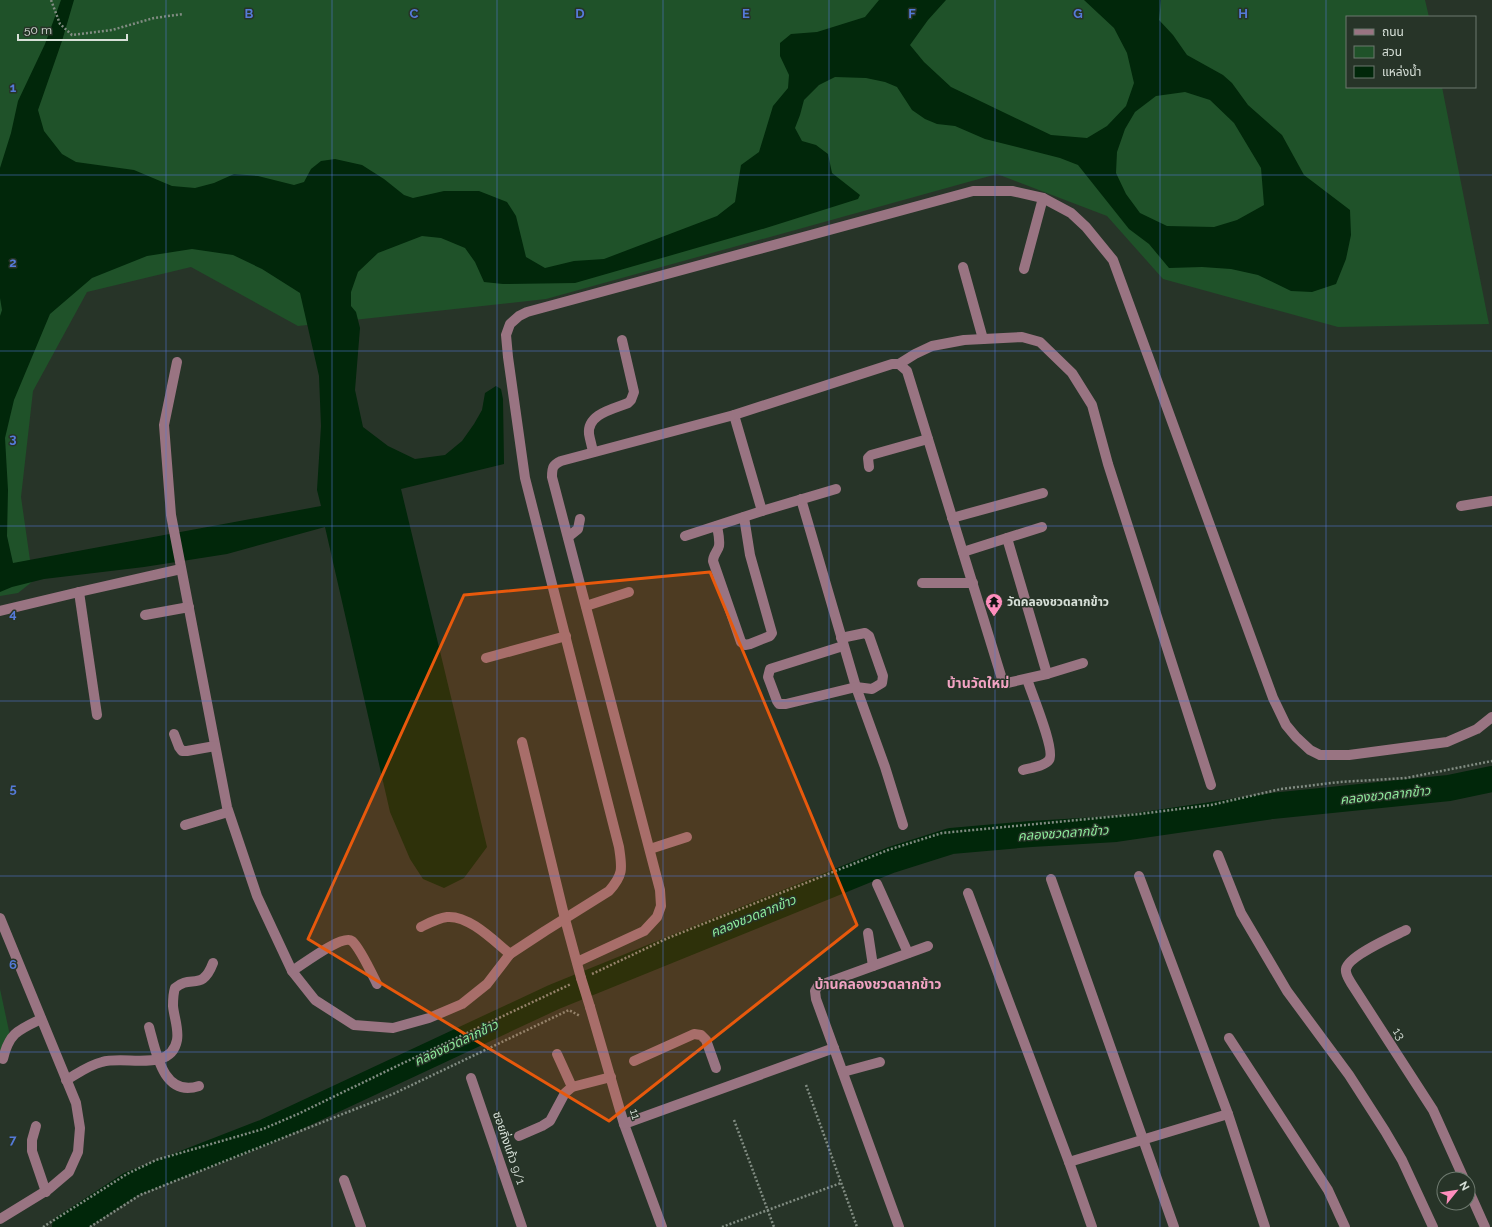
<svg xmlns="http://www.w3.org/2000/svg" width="1492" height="1227" viewBox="0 0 1492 1227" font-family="Raleway,'Noto Sans Thai',sans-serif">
  <rect width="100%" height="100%" fill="#273428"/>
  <g fill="#1f5229">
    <polygon points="0,0 1425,0 1429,17 1347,17 1347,87 1442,87 1489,324 1338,327 1163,279 1107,216 997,174 546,299 298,326 191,267 87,292 33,391 21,497 33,581 18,593 0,596"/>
    <polygon points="0,989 12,1045 0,1051"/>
  </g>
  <path fill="#01270a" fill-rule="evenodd" d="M 61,0 L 74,0 L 62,41 L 38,110 L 44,131 L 62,154 L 76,162 L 134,170 L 172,186 L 195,188 L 214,183 L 234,174 L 258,176 L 294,185 L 304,182 L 311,169 L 321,161 L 335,159 L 362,165 L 384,179 L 404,195 L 413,198 L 444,191 L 479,191 L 507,202 L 516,216 L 526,257 L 545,268 L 574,261 L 604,259 L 717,216 L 735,202 L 741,165 L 759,152 L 773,106 L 788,88 L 789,75 L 780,56 L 780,43 L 791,34 L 817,32 L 865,17 L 879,0 L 946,0 L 928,20 L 910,45 L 924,62 L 951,87 L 1051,135 L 1087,138 L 1107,126 L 1126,106 L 1134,83 L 1127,53 L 1114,28 L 1084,0 L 1161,0 L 1159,20 L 1173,35 L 1187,55 L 1223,75 L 1232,83 L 1248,105 L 1282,135 L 1304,175 L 1350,210 L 1351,235 L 1346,259 L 1336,284 L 1312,292 L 1291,291 L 1258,275 L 1231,269 L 1202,267 L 1169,268 L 1149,244 L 1129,229 L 1078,165 L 1060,158 L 985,139 L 955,126 L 937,124 L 925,119 L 912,110 L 897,87 L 885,82 L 866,78 L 835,77 L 819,85 L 804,100 L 800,115 L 795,128 L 802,141 L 816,145 L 828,154 L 832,173 L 860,195 L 858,199 L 766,228 L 575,283 L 503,284 L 484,282 L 475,262 L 465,248 L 441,238 L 422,236 L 378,253 L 358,272 L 351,292 L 351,306 L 356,312 L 360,328 L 355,390 L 363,427 L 388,446 L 415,459 L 445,455 L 462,441 L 474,424 L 482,410 L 485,393 L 496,386 L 501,389 L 503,399 L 504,464 L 401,489 L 487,847 L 464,878 L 444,888 L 423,879 L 410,859 L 390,812 L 325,527 L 227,554 L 144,567 L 44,579 L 12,587 L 0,592 L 0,316 L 2,310 L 0,298 L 0,168 L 11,133 L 18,101 L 45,44 ZM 1185,92 L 1210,100 L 1234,123 L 1261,168 L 1264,205 L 1237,220 L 1214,227 L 1167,226 L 1140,213 L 1126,194 L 1116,173 L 1117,152 L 1125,129 L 1135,112 L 1156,96 ZM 192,249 L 233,255 L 262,269 L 300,293 L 319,376 L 321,426 L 317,490 L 321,506 L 13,563 L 7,536 L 8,490 L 5,438 L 14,400 L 50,314 L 92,278 L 147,256 Z"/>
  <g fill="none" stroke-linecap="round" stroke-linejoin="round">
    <polyline stroke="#01270a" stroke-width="26" points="65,1227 131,1184 265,1132 554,997 891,860 951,841 1031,834 1116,829 1272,806 1449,788 1492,779"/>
    <g stroke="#818c82" stroke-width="2.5" stroke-dasharray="2 2" stroke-linecap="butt">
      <polyline points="51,0 60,24 72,35 112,30 154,18 183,14"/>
      <polyline points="592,974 668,938 888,850 942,833 1140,814 1211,805 1281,789 1340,782 1406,778 1492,761"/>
      <polyline points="806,1085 857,1227"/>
      <polyline points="734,1120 774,1227"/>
      <polyline points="43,1227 127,1174 156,1160 263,1129 298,1114 399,1065 571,984"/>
      <polyline points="90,1227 140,1195 393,1094 569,1010 580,1016"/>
      <polyline points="722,1227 841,1183"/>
    </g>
    <g stroke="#997482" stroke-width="10">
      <polyline points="963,267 983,339"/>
      <polyline points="1024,269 1043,198"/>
      <path d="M 177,362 L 164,425 L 171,515 L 227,807 L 257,896 L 292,971 L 315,1000 L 354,1025 L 393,1028 L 429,1018 L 462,1004 L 487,984 L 510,954 L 545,931 L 609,891 C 624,874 622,868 619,847 L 525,478 L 508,357 L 506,335 L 510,324 L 519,316 L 527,312 L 973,191 L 1012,191 L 1043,198 L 1071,213 L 1086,227 L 1113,260 L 1273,698 L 1286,725 L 1296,737 L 1310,750 L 1320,755 L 1349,755 L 1447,742 L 1477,729 L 1492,717"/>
      <polyline points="899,364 907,371 1002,679 1007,683 1047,674 1083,663"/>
      <polyline points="734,415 762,511"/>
      <path d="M 593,452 C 592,446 590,440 589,434 C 587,414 613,409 628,403 L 631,400 L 634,392 L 622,340"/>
      <polyline points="869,467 868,458 871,455 928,439"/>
      <polyline points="801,499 856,687 885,767 903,825"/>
      <polyline points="1461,506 1492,501"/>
      <polyline points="952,518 1043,493"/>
      <path d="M 717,526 C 718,532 720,539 719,546 C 718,551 713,555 713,561 L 741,642 L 745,645 L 750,644 L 770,636 L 772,633 L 750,555 L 744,517"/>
      <polyline points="685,536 762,511 836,489"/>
      <polyline points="568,537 578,529 580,519"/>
      <polyline points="1007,538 1047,674"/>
      <polyline points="963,552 1042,527"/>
      <polyline points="922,583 973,583"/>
      <polyline points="79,592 97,715"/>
      <polyline points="586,606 629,592"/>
      <polyline points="0,611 79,592 181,569"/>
      <polyline points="145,615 189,607"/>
      <polyline points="841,638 865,633 869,636 883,676 882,683 872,689 856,687 786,704 779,704 777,701 768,677 770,669 843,646"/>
      <polyline points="486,658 566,636"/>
      <polyline points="174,734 179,747 182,751 187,751 215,746"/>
      <polyline points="522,742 565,919 581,978"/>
      <path d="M 1023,770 C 1030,768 1045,766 1049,760 C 1056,751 1031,692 1027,679"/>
      <polyline points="185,825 228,812"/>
      <polyline points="650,849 687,837"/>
      <polyline points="1218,855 1241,913 1287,991 1349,1075 1385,1131 1402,1160 1433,1227"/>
      <polyline points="1139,876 1228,1114 1265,1227"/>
      <polyline points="1051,879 1174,1227"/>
      <polyline points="877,884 908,953"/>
      <polyline points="968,893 1069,1162 1092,1227"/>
      <polyline points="0,918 76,1103 80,1128 78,1152 69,1172 49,1189 0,1219"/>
      <path d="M 421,927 C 429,923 438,918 447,917 C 469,915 494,941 510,954"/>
      <path d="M 1406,930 C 1394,936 1348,956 1346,969 C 1345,974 1349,979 1351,983 L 1433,1110 L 1464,1179"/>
      <polyline points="868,933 873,966"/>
      <path d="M 577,962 L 644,931 L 657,917 L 661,906 L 660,890 L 552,477 C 552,467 553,465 561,461 L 734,415 L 892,364 L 899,364 L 915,354 L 932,346 L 964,340 L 1022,337 L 1040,342 L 1072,373 L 1092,405 L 1108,464 L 1211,785"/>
      <path d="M 292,971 C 302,965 342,934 352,941 C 360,948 372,974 377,984"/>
      <polyline points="590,1007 624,1124 662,1227"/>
      <path d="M 149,1027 C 156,1052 163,1098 199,1086"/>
      <polyline points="1229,1038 1328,1190 1345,1227"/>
      <polyline points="557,1054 572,1087"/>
      <path d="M 3,1059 C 9,1033 18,1030 41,1019"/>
      <polyline points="634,1061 694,1034 701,1035 706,1040 716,1068"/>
      <polyline points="843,1072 880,1062"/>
      <polyline points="471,1078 522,1227"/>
      <path d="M 66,1080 C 77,1074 89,1065 102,1062 C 125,1055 171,1073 177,1040 C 179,1029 174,1017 173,1006 C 173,1000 173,994 175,988 C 191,974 202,992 213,963"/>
      <polyline points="624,1124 834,1048"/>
      <polyline points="36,1126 32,1140 32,1151 46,1192"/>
      <polyline points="519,1136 542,1126 550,1121 565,1093 572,1087 611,1077"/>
      <polyline points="1069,1162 1228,1114"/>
      <polyline points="344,1180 361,1227"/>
      <polyline points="1468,1189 1485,1227"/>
      <polyline points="899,1227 816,999 815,991 818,986 928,946"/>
    </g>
    <polyline stroke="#997482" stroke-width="10" points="581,978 590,1007"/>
  </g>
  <path fill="#e8590c" fill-opacity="0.2" stroke="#e8590c" stroke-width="3" stroke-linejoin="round" d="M 710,572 L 857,925 L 609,1121 L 308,939 L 464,595 Z"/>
  <path fill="none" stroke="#557ad8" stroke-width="1" stroke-opacity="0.55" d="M 166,0 L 166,1227M 332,0 L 332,1227M 497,0 L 497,1227M 663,0 L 663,1227M 829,0 L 829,1227M 995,0 L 995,1227M 1160,0 L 1160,1227M 1326,0 L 1326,1227M 0,175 L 1492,175M 0,351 L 1492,351M 0,526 L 1492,526M 0,701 L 1492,701M 0,876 L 1492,876M 0,1052 L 1492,1052"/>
  <defs>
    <symbol id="temple-pin" viewBox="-11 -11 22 30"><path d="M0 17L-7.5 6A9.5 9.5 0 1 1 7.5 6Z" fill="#fe8ebd" stroke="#273428"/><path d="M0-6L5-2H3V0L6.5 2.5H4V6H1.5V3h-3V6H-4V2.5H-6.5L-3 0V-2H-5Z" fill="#111"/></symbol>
  </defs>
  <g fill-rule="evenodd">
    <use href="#temple-pin" x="984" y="592" width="20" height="27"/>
  </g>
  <g text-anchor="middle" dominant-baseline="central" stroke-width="3" stroke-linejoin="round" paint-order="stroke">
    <g font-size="12" font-weight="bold" fill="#d7e0d8" stroke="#273428" text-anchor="start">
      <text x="1007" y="602">วัดคลองชวดลากข้าว</text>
    </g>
    <g font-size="12" fill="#d7e0d8" stroke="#273428">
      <text transform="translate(1399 1034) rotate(57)">13</text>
      <text transform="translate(635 1114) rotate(73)">11</text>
      <text transform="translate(509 1148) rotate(71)">ซอยกิ่งแก้ว 9/1</text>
    </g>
    <g font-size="13" font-style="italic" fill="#8fed9d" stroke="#273428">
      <text transform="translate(1385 795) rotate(-6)">คลองชวดลากข้าว</text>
      <text transform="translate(1063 833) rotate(-4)">คลองชวดลากข้าว</text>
      <text transform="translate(753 916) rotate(-22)">คลองชวดลากข้าว</text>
      <text transform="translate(456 1043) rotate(-25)">คลองชวดลากข้าว</text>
    </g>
    <g font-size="14" font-weight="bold" fill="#f1a3c2" stroke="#273428">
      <text x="978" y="683">บ้านวัดใหม่</text>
      <text x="878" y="984">บ้านคลองชวดลากข้าว</text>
    </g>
  </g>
  <g font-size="13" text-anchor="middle" font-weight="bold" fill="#557ad8" stroke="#273428" stroke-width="3" stroke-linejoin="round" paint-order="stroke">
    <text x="249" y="18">B</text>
    <text x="414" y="18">C</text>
    <text x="580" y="18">D</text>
    <text x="746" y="18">E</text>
    <text x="912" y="18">F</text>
    <text x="1078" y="18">G</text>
    <text x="1243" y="18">H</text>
    <text x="13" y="92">1</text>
    <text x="13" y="267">2</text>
    <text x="13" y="443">3</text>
    <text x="13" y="618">4</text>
    <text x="13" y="793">5</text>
    <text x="13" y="969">6</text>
    <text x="13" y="1144">7</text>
  </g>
  <rect x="1346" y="16" width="130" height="72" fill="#273428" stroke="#6d796e"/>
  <rect x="1354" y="29" width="20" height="6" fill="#997482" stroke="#6d796e"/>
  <text x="1382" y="36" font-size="12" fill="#d7e0d8">ถนน</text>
  <rect x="1354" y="46" width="20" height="12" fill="#1f5229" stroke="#6d796e"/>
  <text x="1382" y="56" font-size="12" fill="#d7e0d8">สวน</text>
  <rect x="1354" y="66" width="20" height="12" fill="#01270a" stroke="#6d796e"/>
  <text x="1382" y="76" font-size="12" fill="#d7e0d8">แหล่งน้ำ</text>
  <g transform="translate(1456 1191) rotate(60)"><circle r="19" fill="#273428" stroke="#6d796e"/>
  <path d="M0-3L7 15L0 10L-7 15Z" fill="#fe8ebd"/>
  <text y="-6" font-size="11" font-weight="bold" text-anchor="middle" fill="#d7e0d8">N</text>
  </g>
  <path d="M18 34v6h109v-6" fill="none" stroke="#d7e0d8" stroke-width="2"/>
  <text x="24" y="34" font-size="12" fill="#d7e0d8" stroke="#273428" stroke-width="3" paint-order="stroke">50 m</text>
</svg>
